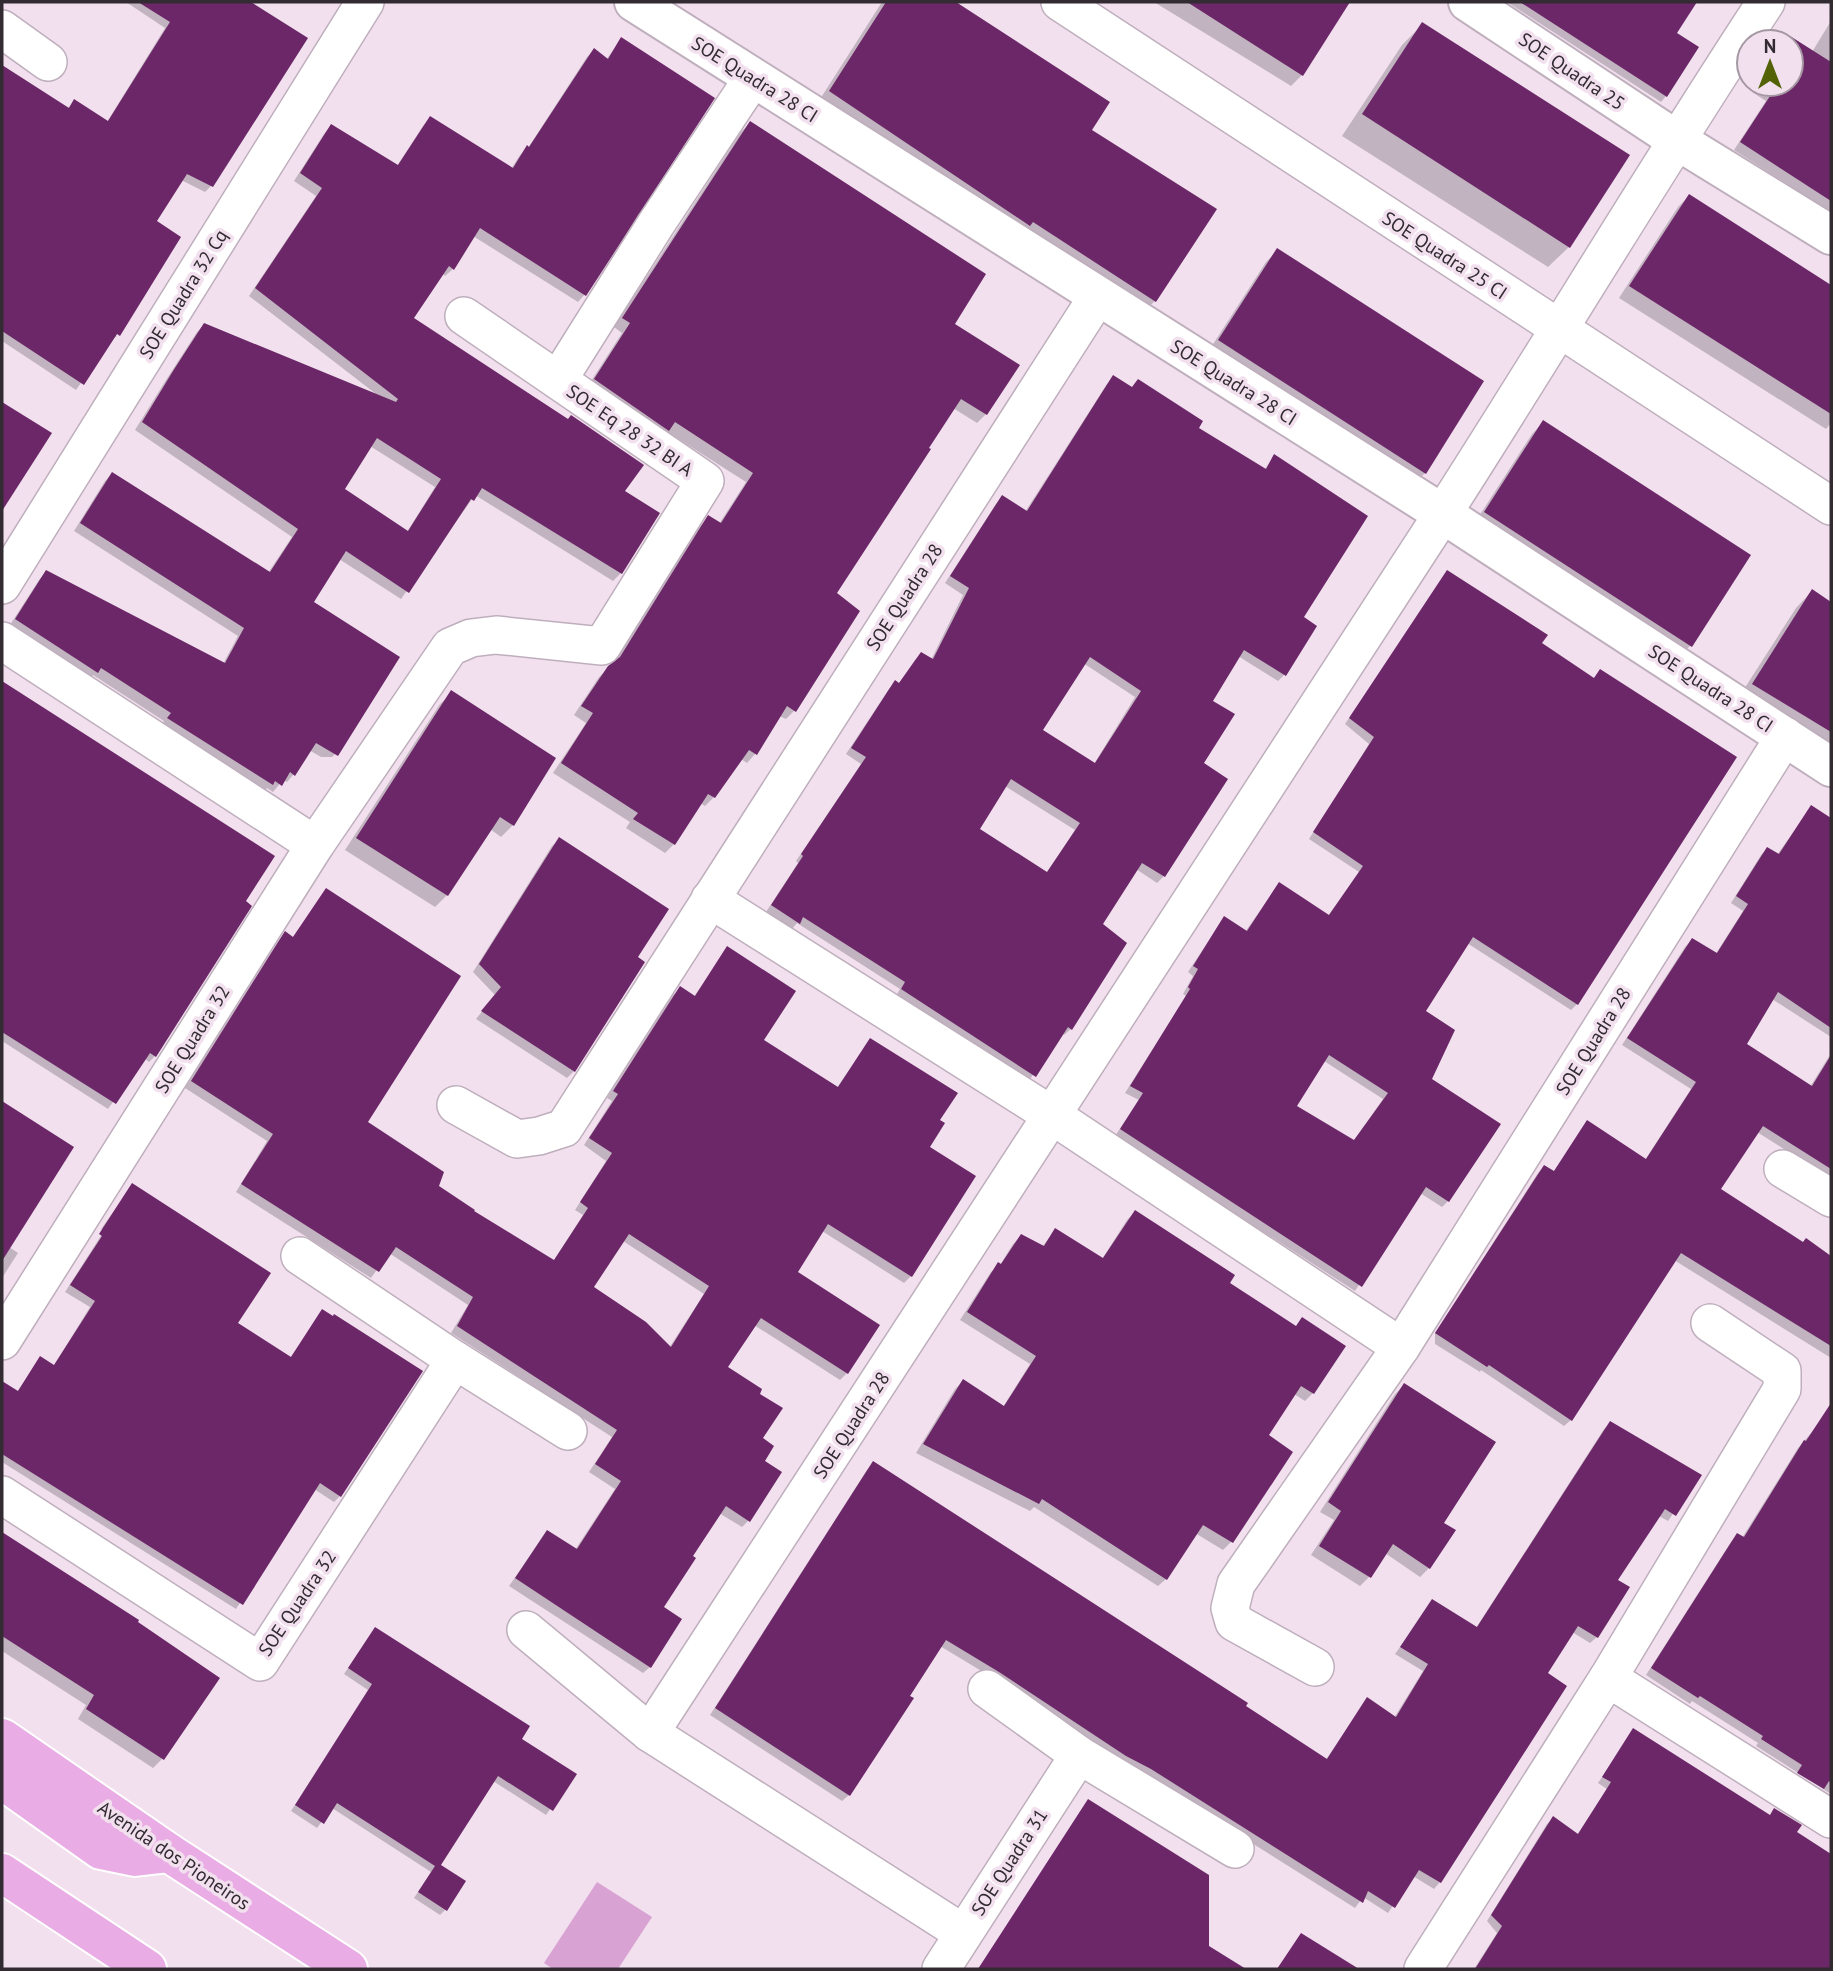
<svg xmlns="http://www.w3.org/2000/svg" width="1833" height="1971" viewBox="0 0 1833 1971" font-family="'PT Sans',sans-serif">
  <rect width="100%" height="100%" fill="#f2e0ef"/>
  <polygon fill="#d8a2d3" points="597,1882 652,1917 618,1969 553,1969 544,1963"/>
  <g fill="#0003" fill-rule="evenodd">
    <polygon points="126,2 248,2 306,39 211,186 205,192 181,180 155,221 109,330 117,336 111,340 76,390 2,341 2,211 9,201 2,196 2,68 67,109 74,101 107,122 165,28"/>
    <polygon points="882,2 953,2 1108,103 1090,131 1155,301 1139,316 815,107"/>
    <polygon points="1154,2 1348,2 1302,75 1291,86"/>
    <polygon points="1507,2 1694,2 1675,33 1666,96 1661,102"/>
    <polygon points="1831,21 1831,212 1734,150 1766,101 1752,92 1758,84 1791,84 1791,42 1786,42 1790,38 1812,52"/>
    <polygon points="1423,24 1569,247 1548,267 1342,136 1402,45"/>
    <path d="M 621,39 L 585,294 L 578,302 L 473,236 L 453,269 L 445,276 L 442,273 L 411,319 L 623,491 L 658,513 L 621,573 L 613,581 L 475,495 L 401,599 L 339,559 L 312,602 L 340,749 L 332,757 L 321,757 L 309,750 L 294,774 L 287,782 L 283,780 L 273,792 L 267,788 L 264,791 L 161,726 L 164,721 L 93,675 L 89,680 L 8,628 L 39,580 L 46,572 L 223,664 L 238,636 L 74,531 L 105,481 L 112,474 L 268,573 L 292,537 L 135,430 L 166,380 L 197,332 L 204,325 L 376,394 L 249,296 L 316,196 L 294,181 L 324,134 L 331,126 L 397,166 L 423,126 L 430,118 L 511,169 L 520,155 L 528,148 L 587,57 L 594,50 L 606,60 ZM 370,446 L 435,487 L 407,532 L 342,490 Z"/>
    <polygon points="750,123 953,324 986,414 977,423 953,408 835,593 794,711 786,719 779,716 755,754 747,763 741,759 714,797 705,806 700,803 674,844 665,853 626,828 630,822 553,773 586,723 574,715 599,677 614,663 700,526 709,517 719,524 746,482 666,431 658,438 586,389 622,333 614,327 741,132"/>
    <polygon points="1689,196 1831,287 1831,423 1826,429 1619,298 1678,207"/>
    <polygon points="1277,251 1481,382 1425,473 1413,485 1208,352 1266,262"/>
    <path d="M 1113,378 L 1264,470 L 1274,457 L 1301,618 L 1284,675 L 1278,681 L 1238,656 L 1211,701 L 1202,764 L 1164,876 L 1157,883 L 1136,869 L 1100,925 L 1071,1029 L 1064,1035 L 1062,1033 L 1028,1082 L 896,996 L 900,989 L 797,923 L 792,929 L 766,912 L 798,863 L 796,861 L 861,764 L 846,754 L 889,689 L 895,683 L 898,685 L 915,660 L 921,654 L 931,660 L 963,595 L 945,583 L 996,504 L 1002,498 L 1025,512 L 1107,384 ZM 1083,663 L 1135,697 L 1094,764 L 1040,730 ZM 1005,786 L 1075,830 L 1046,874 L 977,829 Z"/>
    <polygon points="2,404 50,434 2,507"/>
    <polygon points="1543,423 1691,645 1679,657 1474,524 1532,434"/>
    <path d="M 1447,572 L 1539,644 L 1593,679 L 1600,671 L 1577,1004 L 1571,1010 L 1467,943 L 1424,1012 L 1429,1079 L 1448,1201 L 1442,1207 L 1420,1193 L 1355,1291 L 1115,1136 L 1139,1100 L 1125,1093 L 1186,996 L 1183,994 L 1193,976 L 1188,972 L 1219,925 L 1245,932 L 1279,884 L 1328,916 L 1359,872 L 1309,839 L 1369,744 L 1345,724 ZM 1324,1061 L 1383,1099 L 1353,1142 L 1295,1106 Z"/>
    <polygon points="1812,591 1831,604 1831,762 1737,700 1796,608"/>
    <polygon points="2,683 273,857 244,901 155,1056 149,1062 144,1058 108,1109 2,1041"/>
    <polygon points="452,693 513,825 501,837 490,829 447,895 435,907 345,850 440,704"/>
    <polygon points="1807,813 1831,829 1831,1037 1772,999 1744,1045 1810,1087 1831,1053 1831,1179 1757,1132 1719,1189 1803,1244 1806,1241 1831,1258 1831,1358 1674,1260 1571,1420 1564,1426 1481,1370 1480,1372 1435,1344 1435,1333 1538,1173 1544,1167 1553,1173 1587,1123 1645,1160 1691,1089 1622,1045 1685,947 1692,940 1715,955 1743,911 1731,903 1761,855 1767,849 1777,855"/>
    <polygon points="559,840 636,958 574,1071 567,1078 476,1019 495,995 473,972 552,846"/>
    <path d="M 326,891 L 366,1122 L 437,1187 L 553,1262 L 583,1215 L 575,1210 L 606,1161 L 584,1145 L 612,1101 L 607,1098 L 673,995 L 680,989 L 693,998 L 727,949 L 762,1041 L 836,1089 L 870,1040 L 938,1121 L 928,1147 L 974,1177 L 911,1276 L 904,1283 L 822,1231 L 795,1273 L 877,1326 L 847,1373 L 840,1380 L 754,1325 L 725,1368 L 758,1395 L 763,1461 L 748,1521 L 742,1527 L 719,1513 L 662,1608 L 650,1667 L 643,1673 L 509,1586 L 547,1532 L 575,1550 L 615,1489 L 589,1472 L 612,1437 L 451,1333 L 468,1305 L 389,1253 L 371,1278 L 236,1192 L 267,1141 L 185,1088 L 279,940 L 285,934 L 292,938 ZM 623,1241 L 704,1294 L 669,1348 L 591,1288 Z"/>
    <polygon points="2,1103 71,1148 9,1247 18,1253 2,1278"/>
    <polygon points="132,1186 236,1324 290,1358 322,1312 340,1496 334,1502 314,1489 236,1609 2,1462 2,1391 7,1386 17,1392 40,1358 53,1367 90,1307 65,1292 104,1231 101,1229"/>
    <polygon points="1135,1212 1228,1283 1313,1393 1305,1401 1294,1394 1267,1436 1291,1452 1231,1542 1223,1550 1195,1533 1166,1579 1158,1586 1034,1507 1030,1511 916,1453 955,1389 963,1381 1003,1407 1030,1364 960,1320 991,1272 1000,1265 1013,1244 1021,1236 1042,1247 1055,1230 1102,1259 1127,1220"/>
    <polygon points="1404,1385 1442,1523 1429,1568 1420,1577 1385,1553 1369,1577 1360,1586 1311,1555 1334,1520 1320,1512 1395,1394"/>
    <polygon points="1611,1423 1699,1476 1668,1521 1659,1516 1616,1581 1597,1637 1590,1643 1572,1632 1545,1674 1565,1686 1440,1882 1434,1889 1413,1876 1388,1913 1363,1897 1355,1908 1144,1775 1120,1762 993,1678 940,1646 849,1795 842,1801 710,1715 867,1470 874,1464 1325,1761 1367,1699 1394,1718 1423,1671 1395,1654 1433,1601 1476,1628 1604,1429"/>
    <polygon points="1818,1425 1831,1433 1831,1794 1756,1746 1758,1743 1692,1701 1690,1704 1646,1675 1731,1542 1737,1535 1742,1538 1798,1448"/>
    <polygon points="2,1534 137,1621 162,1759 153,1768 78,1719 86,1705 2,1651"/>
    <polygon points="375,1629 520,1739 574,1775 546,1815 493,1781 439,1866 445,1910 440,1915 414,1898 431,1872 332,1808 317,1828 291,1811 368,1690 344,1674"/>
    <polygon points="1634,1730 1831,1856 1831,1969 1780,1969 1703,1920 1677,1958 1693,1969 1474,1969 1497,1933 1487,1921 1547,1824 1553,1819 1577,1835 1607,1789 1598,1783"/>
    <polygon points="1089,1801 1208,1947 1244,1969 978,1969"/>
    <polygon points="1301,1935 1351,1967 1350,1969 1277,1969"/>
  </g>
  <g fill="#6b2767" fill-rule="evenodd">
    <polygon points="138,2 251,2 308,38 213,187 187,174 157,221 181,237 120,336 117,334 84,385 2,331 2,65 69,108 74,99 108,121 170,22"/>
    <polygon points="886,2 956,2 1110,102 1092,130 1217,209 1156,302 1033,222 1030,226 829,91"/>
    <polygon points="1187,2 1350,2 1303,76"/>
    <polygon points="1520,2 1697,2 1677,33 1699,47 1667,97"/>
    <polygon points="1422,22 1630,155 1570,248 1362,114"/>
    <polygon points="1790,36 1831,62 1831,201 1740,142 1772,93 1758,84 1791,84 1791,42 1786,42"/>
    <path d="M 621,37 L 715,98 L 586,296 L 480,228 L 454,270 L 449,266 L 414,318 L 568,419 L 571,415 L 644,465 L 625,491 L 660,513 L 622,574 L 482,488 L 474,501 L 471,499 L 409,593 L 346,551 L 314,602 L 400,657 L 338,756 L 316,743 L 295,776 L 290,772 L 282,786 L 275,781 L 273,785 L 167,718 L 171,713 L 101,668 L 98,673 L 15,619 L 46,570 L 225,663 L 244,628 L 80,523 L 112,472 L 270,572 L 298,529 L 142,422 L 173,371 L 204,323 L 396,402 L 398,399 L 255,288 L 322,188 L 300,173 L 331,124 L 398,165 L 430,116 L 513,168 L 527,145 L 529,147 L 594,48 L 608,59 ZM 377,438 L 441,479 L 408,531 L 345,489 Z"/>
    <polygon points="750,121 986,274 955,324 1020,365 987,415 961,399 929,448 931,449 837,593 860,611 796,712 787,706 757,755 749,750 715,798 708,794 675,845 633,819 638,813 561,763 593,713 581,706 608,666 620,657 708,515 721,523 753,473 675,422 669,431 594,379 630,323 622,318"/>
    <polygon points="1689,194 1831,285 1831,414 1629,286"/>
    <polygon points="1277,248 1484,381 1426,474 1218,340"/>
    <path d="M 1113,375 L 1132,387 L 1138,379 L 1203,421 L 1199,428 L 1266,469 L 1274,454 L 1368,516 L 1304,617 L 1317,626 L 1286,676 L 1244,650 L 1213,701 L 1235,714 L 1204,763 L 1228,779 L 1165,877 L 1142,863 L 1103,924 L 1127,943 L 1072,1030 L 1068,1027 L 1036,1077 L 901,989 L 905,982 L 803,917 L 800,924 L 771,905 L 803,856 L 801,854 L 866,757 L 851,748 L 895,680 L 899,683 L 921,652 L 933,659 L 969,588 L 950,576 L 1002,495 L 1027,511 ZM 1090,657 L 1141,691 L 1095,763 L 1043,730 ZM 1011,779 L 1080,823 L 1047,872 L 980,829 Z"/>
    <polygon points="2,402 52,433 2,511"/>
    <polygon points="1543,420 1751,555 1692,647 1484,512"/>
    <path d="M 1447,570 L 1548,635 L 1542,643 L 1594,678 L 1600,669 L 1737,757 L 1578,1005 L 1473,937 L 1426,1011 L 1455,1030 L 1432,1079 L 1501,1124 L 1449,1202 L 1426,1187 L 1362,1287 L 1120,1129 L 1143,1093 L 1130,1086 L 1190,989 L 1188,987 L 1198,969 L 1193,966 L 1224,916 L 1247,931 L 1279,882 L 1329,915 L 1363,866 L 1313,832 L 1374,737 L 1349,718 ZM 1329,1055 L 1388,1093 L 1354,1140 L 1297,1106 Z"/>
    <polygon points="1812,589 1831,602 1831,732 1752,684"/>
    <polygon points="2,681 275,856 246,901 252,906 156,1057 150,1053 116,1104 2,1032"/>
    <polygon points="451,690 556,758 514,826 500,817 448,896 356,838"/>
    <polygon points="1811,805 1831,818 1831,1028 1778,992 1747,1044 1812,1086 1831,1055 1831,1169 1763,1126 1721,1189 1803,1242 1806,1238 1831,1256 1831,1346 1681,1253 1572,1421 1489,1365 1487,1367 1435,1333 1544,1165 1554,1171 1587,1120 1646,1159 1696,1082 1627,1038 1692,938 1717,953 1748,904 1736,896 1767,847 1779,854"/>
    <polygon points="559,837 669,909 638,957 645,962 575,1072 481,1011 501,987 479,964"/>
    <path d="M 326,888 L 461,976 L 368,1122 L 444,1172 L 439,1186 L 475,1210 L 474,1211 L 554,1260 L 588,1208 L 580,1202 L 612,1153 L 589,1138 L 618,1094 L 613,1091 L 680,986 L 695,996 L 727,946 L 796,991 L 764,1040 L 838,1087 L 870,1038 L 958,1093 L 940,1120 L 945,1123 L 930,1147 L 976,1176 L 912,1277 L 828,1224 L 798,1272 L 880,1325 L 848,1374 L 761,1318 L 728,1367 L 762,1389 L 760,1394 L 783,1408 L 763,1438 L 774,1446 L 765,1461 L 782,1472 L 750,1522 L 726,1506 L 693,1556 L 696,1558 L 664,1607 L 682,1619 L 651,1668 L 515,1578 L 547,1530 L 577,1549 L 621,1481 L 595,1464 L 617,1430 L 457,1326 L 473,1297 L 396,1247 L 379,1272 L 241,1184 L 273,1134 L 191,1081 L 285,931 L 293,937 ZM 629,1234 L 709,1286 L 671,1347 L 646,1322 L 594,1287 Z"/>
    <polygon points="2,1101 74,1147 2,1261"/>
    <polygon points="132,1183 271,1273 238,1323 291,1357 322,1309 333,1316 334,1314 423,1371 341,1497 320,1483 243,1605 2,1454 2,1381 18,1391 40,1356 54,1365 95,1301 70,1285 102,1236 99,1234"/>
    <polygon points="1135,1210 1235,1275 1230,1283 1296,1326 1302,1317 1346,1346 1314,1394 1301,1386 1269,1435 1293,1452 1233,1543 1203,1525 1167,1580 1042,1499 1039,1504 923,1444 963,1379 1004,1406 1036,1356 967,1312 998,1262 1001,1264 1021,1234 1044,1246 1055,1228 1103,1258"/>
    <polygon points="1404,1383 1496,1442 1444,1523 1456,1530 1430,1569 1393,1544 1371,1578 1319,1546 1341,1511 1328,1502"/>
    <polygon points="1831,1403 1831,1783 1829,1781 1824,1789 1797,1773 1802,1765 1761,1739 1763,1736 1700,1696 1698,1698 1651,1668 1737,1533 1744,1537 1804,1440 1806,1441"/>
    <polygon points="1610,1421 1702,1475 1676,1516 1665,1509 1618,1580 1630,1587 1598,1638 1578,1626 1548,1673 1567,1686 1441,1883 1419,1870 1395,1908 1368,1891 1363,1903 1151,1769 1126,1756 999,1672 946,1640 910,1696 914,1698 850,1796 715,1708 873,1461 1248,1703 1246,1706 1327,1759 1367,1697 1396,1717 1428,1664 1400,1647 1432,1599 1477,1627"/>
    <polygon points="2,1532 139,1620 138,1622 220,1678 164,1760 86,1709 94,1695 2,1636"/>
    <polygon points="375,1627 530,1726 522,1739 577,1774 553,1811 498,1776 441,1865 466,1881 447,1911 418,1892 435,1866 337,1803 324,1824 295,1805 372,1684 348,1668"/>
    <polygon points="1633,1728 1770,1815 1774,1808 1802,1825 1797,1832 1831,1854 1831,1969 1475,1969 1502,1926 1491,1915 1553,1816 1578,1834 1611,1782 1602,1777"/>
    <polygon points="1088,1799 1209,1875 1209,1946 1246,1969 978,1969"/>
    <polygon points="1301,1933 1359,1969 1277,1969"/>
  </g>
  <g fill="none" stroke-linecap="round" stroke-linejoin="round">
    <defs>
      <g id="minor">
        <polyline points="1060,2 1831,506"/>
        <polyline points="2,29 48,62"/>
        <polyline points="558,380 656,224 753,78"/>
        <polyline points="2,585 365,2"/>
        <polyline points="2,641 315,845"/>
        <polyline points="710,899 1053,1116 1401,1347"/>
        <polyline points="456,1105 517,1139 539,1136 564,1128 1098,296"/>
        <polyline points="1783,1169 1831,1198"/>
        <polyline points="300,1256 455,1360 568,1431"/>
        <polyline points="2,1341 315,845 450,647 471,638 496,635 602,646 705,481 464,316"/>
        <polyline points="2,1495 260,1662 455,1360"/>
        <polyline points="526,1630 650,1733 963,1933"/>
        <polyline points="1315,1667 1234,1622 1230,1608 1236,1584 1401,1347 1785,736"/>
        <polyline points="1608,1678 1831,1819"/>
        <polyline points="987,1689 1079,1755 1235,1849"/>
        <path d="M 650,1733 C 914,1329 1179,925 1440,518 C 1550,347 1654,172 1766,2"/>
        <polyline points="941,1969 1079,1755"/>
        <polyline points="1423,1969 1608,1678 1782,1389 1782,1371 1710,1323"/>
      </g>
      <g id="tertiary">
        <polyline points="634,2 1443,514 1831,767"/>
        <polyline points="1468,2 1675,139 1831,235"/>
      </g>
      <g id="primary">
        <polyline points="2,1738 169,1853 348,1969"/>
        <polyline points="2,1780 101,1850 135,1857 169,1853"/>
        <polyline points="2,1873 147,1969"/>
      </g>
    </defs>
    <use href="#minor" stroke="#bfafbd" stroke-width="40"/>
    <use href="#tertiary" stroke="#bfafbd" stroke-width="42"/>
    <use href="#primary" stroke="#fff" stroke-width="42"/>
    <use href="#minor" stroke="#fff" stroke-width="37"/>
    <use href="#tertiary" stroke="#fff" stroke-width="38"/>
    <use href="#primary" stroke="#e9ace4" stroke-width="38"/>
  </g>
  <g text-anchor="middle" dominant-baseline="central" stroke-width="7" stroke-linejoin="round" paint-order="stroke">
    <g font-size="19" fill="#322c32" stroke="#f2e0ef">
      <text transform="translate(1572 71) rotate(34)">SOE Quadra 25</text>
      <text transform="translate(755 79) rotate(32)">SOE Quadra 28 CI</text>
      <text transform="translate(1445 255) rotate(33)">SOE Quadra 25 CI</text>
      <text transform="translate(183 294) rotate(-58)">SOE Quadra 32 Cq</text>
      <text transform="translate(1234 382) rotate(32)">SOE Quadra 28 CI</text>
      <text transform="translate(630 430) rotate(34)">SOE Eq 28 32 BI A</text>
      <text transform="translate(904 597) rotate(-57)">SOE Quadra 28</text>
      <text transform="translate(1711 688) rotate(33)">SOE Quadra 28 CI</text>
      <text transform="translate(192 1039) rotate(-58)">SOE Quadra 32</text>
      <text transform="translate(1593 1041) rotate(-58)">SOE Quadra 28</text>
      <text transform="translate(851 1425) rotate(-57)">SOE Quadra 28</text>
      <text transform="translate(297 1603) rotate(-56)">SOE Quadra 32</text>
      <text transform="translate(174 1855) rotate(34)">Avenida dos Pioneiros</text>
      <text transform="translate(1009 1862) rotate(-57)">SOE Quadra 31</text>
    </g>
  </g>
  <rect width="1833" height="1971" fill="none" stroke="#322c32" stroke-width="7"/>
  <g transform="translate(1770 63)"><circle r="33" fill="#f2e0ef" stroke="#a598a3" stroke-width="2"/>
  <path d="M0-5L12 26L0 18L-12 26Z" fill="#536207"/>
  <text y="-10" font-size="19" font-weight="bold" text-anchor="middle" fill="#322c32">N</text>
  </g>
</svg>
